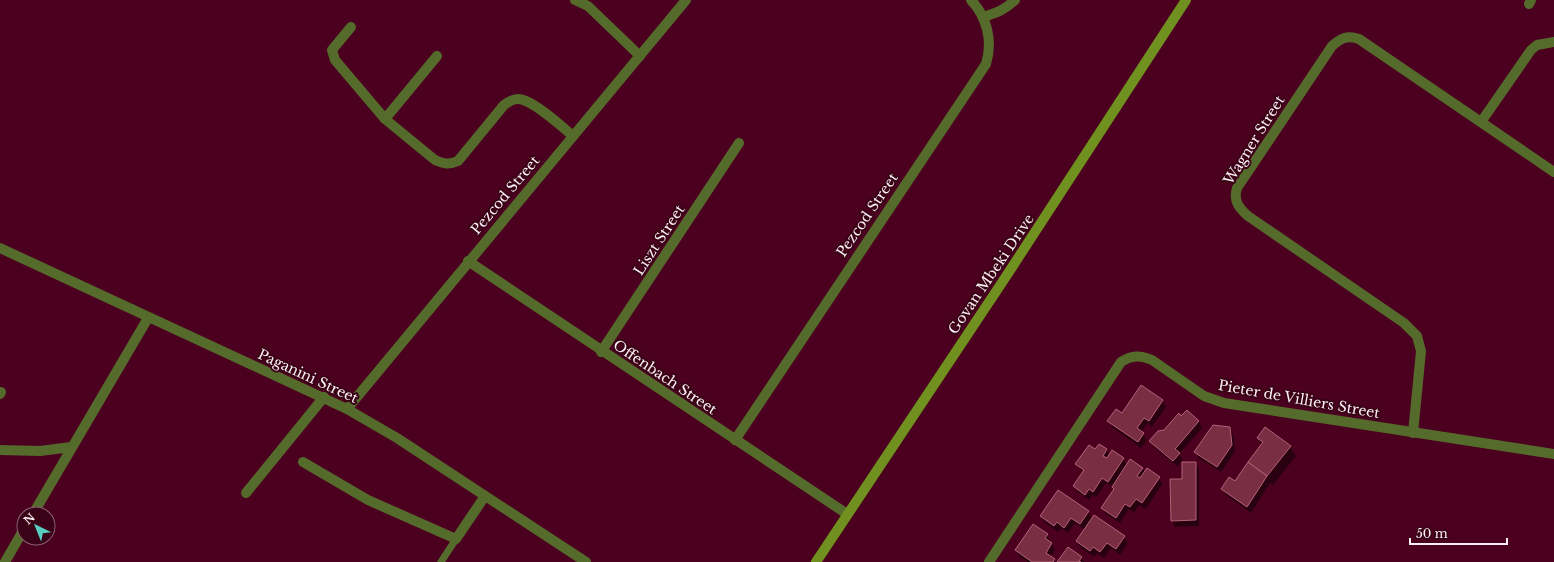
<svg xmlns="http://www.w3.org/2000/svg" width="1554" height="562" viewBox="0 0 1554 562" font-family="'Libre Baskerville',serif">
  <rect width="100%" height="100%" fill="#4c001f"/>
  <g fill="#0007">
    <polygon points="1142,386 1163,401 1166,407 1152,427 1148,423 1141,432 1147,440 1141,448 1112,427 1108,421 1122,414"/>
    <polygon points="1181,417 1199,421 1202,428 1179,454 1183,460 1177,466 1154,447 1151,441"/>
    <polygon points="1229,428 1233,434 1235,451 1221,472 1199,458 1195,452"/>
    <polygon points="1258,438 1290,447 1296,456 1273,485 1270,483 1251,513 1226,495 1222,489 1235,483 1262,445"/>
    <polygon points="1095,450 1106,450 1110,456 1123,459 1127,465 1142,468 1145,472 1159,477 1162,484 1146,509 1139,505 1134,513 1129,509 1120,523 1106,514 1102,508 1114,490 1112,486 1106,483 1096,497 1093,495 1089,500 1078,492 1074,486 1084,473 1076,464"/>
    <polygon points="1195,463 1199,469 1199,526 1175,527 1172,520 1183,480"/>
    <polygon points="1088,512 1092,520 1095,516 1124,537 1128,543 1120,555 1111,548 1104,558 1097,553 1094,557 1081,548 1077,541 1085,530 1075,523 1068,533 1061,528 1058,532 1045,523 1041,517"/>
    <polygon points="1047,535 1055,550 1050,557 1055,562 1028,562 1020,557 1016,551"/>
    <polygon points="1081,557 1084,562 1058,562"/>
  </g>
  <g fill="#7a2e44" stroke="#b56277">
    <polygon points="1141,385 1163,400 1149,421 1144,418 1137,428 1144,433 1138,442 1107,421 1116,409 1122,413"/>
    <polygon points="1187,410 1199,421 1175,449 1180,453 1173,461 1149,441 1158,431 1164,430 1179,413 1181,416"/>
    <polygon points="1213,425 1230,427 1232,445 1217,467 1194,452"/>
    <polygon points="1265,427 1291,446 1267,476 1248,462 1263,442 1257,438"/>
    <polygon points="1099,444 1107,449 1103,456 1107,458 1112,450 1124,458 1108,482 1102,478 1093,492 1089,489 1085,495 1073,486 1084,470 1075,464 1089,445 1095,449"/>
    <polygon points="1130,459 1143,468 1137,476 1140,478 1147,468 1160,477 1142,503 1136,499 1130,507 1125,504 1116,518 1101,508 1114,489 1112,487"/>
    <polygon points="1182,462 1196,462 1196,520 1171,521 1170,479 1182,479"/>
    <polygon points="1248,462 1267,476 1247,507 1221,489 1229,477 1235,481"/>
    <polygon points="1058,490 1089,511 1080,524 1071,518 1064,528 1057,522 1054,526 1040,516"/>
    <polygon points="1094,515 1125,536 1116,549 1107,543 1100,552 1093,547 1090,551 1076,541"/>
    <polygon points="1033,524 1048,534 1045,538 1052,543 1046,553 1055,559 1053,562 1032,562 1015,550"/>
    <polygon points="1068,547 1082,557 1079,561 1081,562 1057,562"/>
  </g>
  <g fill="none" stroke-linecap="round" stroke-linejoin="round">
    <polyline stroke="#556b2b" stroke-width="7" points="441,562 456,539"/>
    <g stroke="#556b2b" stroke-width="10">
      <polyline points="575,0 588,6 640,56"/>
      <polyline points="1529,4 1531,0"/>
      <path d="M 983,17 C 996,13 1005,10 1015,0"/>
      <path d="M 351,27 L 332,50 L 335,60 L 385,119 L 435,160 C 444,164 449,165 458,161 L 504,105 C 508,102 513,99 518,99 C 532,99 561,126 573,136"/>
      <polyline points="385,119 437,56"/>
      <polyline points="1481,122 1531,50 1537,45 1554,42"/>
      <polyline points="0,248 347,409 397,438 586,562"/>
      <polyline points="468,261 847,514"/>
      <polyline points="601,352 739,143"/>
      <polyline points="0,394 1,392"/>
      <polyline points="347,409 686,0"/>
      <path d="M 1413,433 L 1421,351 L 1417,336 L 1404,323 L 1248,216 C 1239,208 1233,201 1237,188 L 1332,46 C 1341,38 1347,35 1359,39 L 1554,172"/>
      <path d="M 735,440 L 986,64 C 993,41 987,17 971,0"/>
      <polyline points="0,450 40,451 71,447"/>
      <polyline points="303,462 368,500 456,539 485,496"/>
      <polyline points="246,493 324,397"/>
      <polyline points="33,514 148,318"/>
      <polyline points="5,562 24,529"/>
      <path d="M 989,562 L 1121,362 C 1132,355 1140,355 1152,360 L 1204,396 L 1224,403 L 1554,454"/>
    </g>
    <polyline stroke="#70911f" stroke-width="10" points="816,562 1003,281 1186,0"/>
  </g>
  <g text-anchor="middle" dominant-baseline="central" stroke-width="4" stroke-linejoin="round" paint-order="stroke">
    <g font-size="14" fill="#faf0f1" stroke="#3a0217">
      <text transform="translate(1254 140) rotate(-58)">Wagner Street</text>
      <text transform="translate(505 195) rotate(-50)">Pezcod Street</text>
      <text transform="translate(867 215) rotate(-56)">Pezcod Street</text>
      <text transform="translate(659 240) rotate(-57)">Liszt Street</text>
      <text transform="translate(991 274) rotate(-56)">Govan Mbeki Drive</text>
      <text transform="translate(308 376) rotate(25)">Paganini Street</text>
      <text transform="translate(665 377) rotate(34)">Offenbach Street</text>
      <text transform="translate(1299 399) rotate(10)">Pieter de Villiers Street</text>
    </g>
  </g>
  <g transform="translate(36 526) rotate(317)"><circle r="19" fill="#3a0217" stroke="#87616e"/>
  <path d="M0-3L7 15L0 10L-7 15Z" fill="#58cec1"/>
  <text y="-6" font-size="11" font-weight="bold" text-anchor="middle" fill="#faf0f1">N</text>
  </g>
  <path d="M1410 538v6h97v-6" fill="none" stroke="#faf0f1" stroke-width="2"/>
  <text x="1416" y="538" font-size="12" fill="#faf0f1" stroke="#3a0217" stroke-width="3" paint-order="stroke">50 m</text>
</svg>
